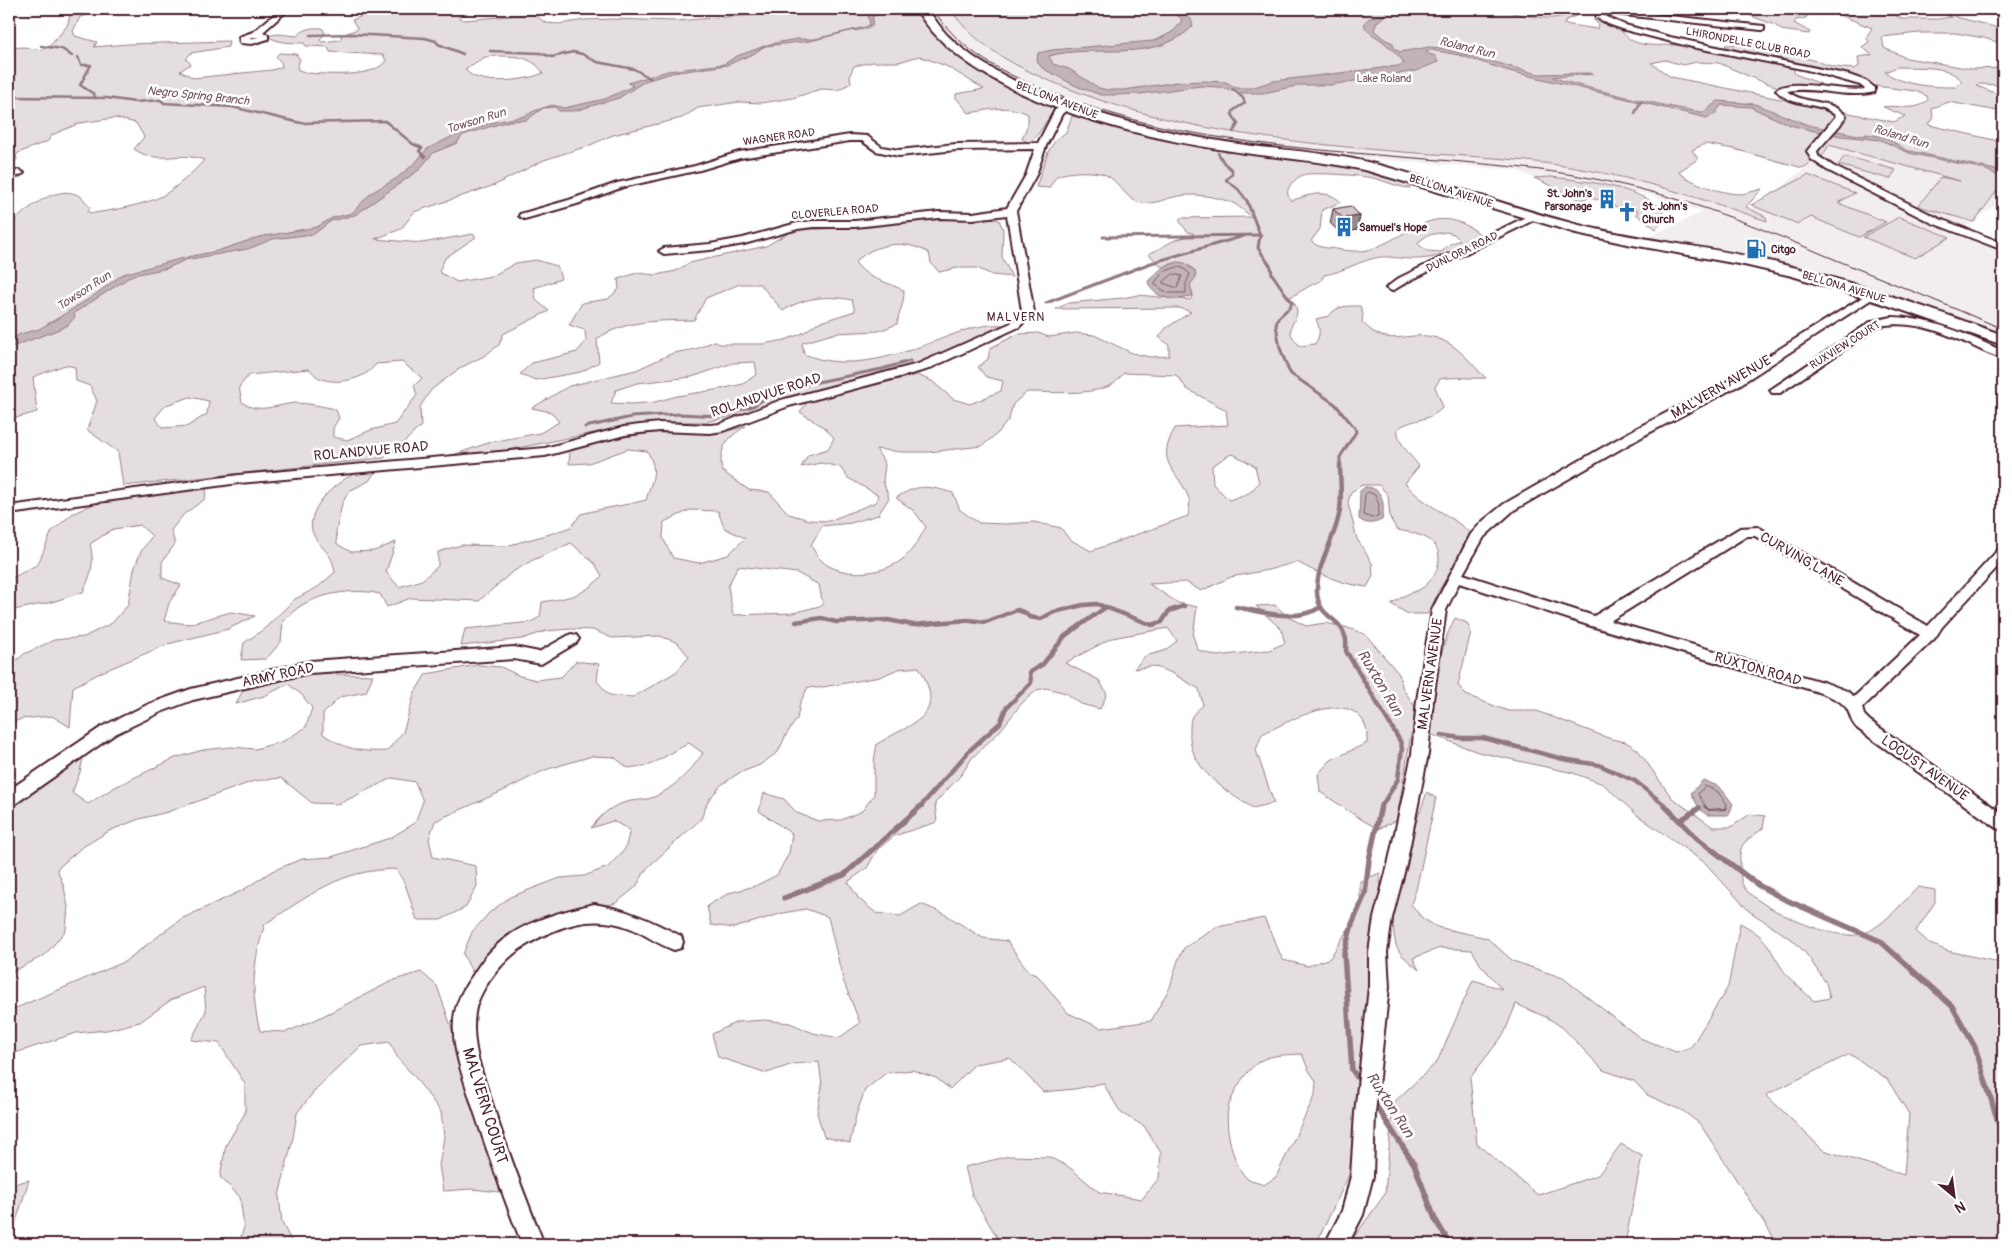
<svg xmlns="http://www.w3.org/2000/svg" width="2012" height="1253" viewBox="0 0 2012 1253" font-family="Pangolin,sans-serif">
  <rect width="100%" height="100%" fill="#fff"/>
  <filter id="ink" filterUnits="userSpaceOnUse"><feTurbulence type="fractalNoise" baseFrequency=".02" numOctaves="2"/><feDisplacementMap in="SourceGraphic" scale="10" xChannelSelector="R" yChannelSelector="G"/><feConvolveMatrix kernelMatrix="1 2 1 2 8 2 1 2 1" color-interpolation-filters="sRGB"/></filter>
  <g filter="url(#ink)">
    <polygon fill="#f2eeef" points="928,9 950,9 964,26 985,45 1023,69 1052,82 1122,108 1235,133 1272,138 1502,157 1562,165 1651,184 1747,213 1823,155 1829,145 2003,193 2003,200 1980,216 1976,222 1970,224 1955,234 2003,250 2003,335 1858,285 1774,262 1708,248 1646,238 1703,212 1646,194 1575,180 1551,177 1534,178 1516,170 1360,158 1216,141 1125,121 1066,102 1025,86 981,62 950,38"/>
    <g fill="#e5dee0" stroke="#987e86" fill-rule="evenodd">
      <path d="M 67,9 L 94,9 L 90,14 L 80,17 L 73,31 L 75,36 L 97,42 L 94,47 L 127,44 L 229,41 L 228,47 L 191,53 L 186,59 L 191,64 L 180,71 L 194,78 L 272,70 L 282,67 L 281,62 L 276,57 L 279,53 L 296,54 L 300,59 L 297,69 L 306,73 C 325,74 376,79 386,60 L 383,55 L 330,52 L 328,47 L 306,46 L 304,43 C 292,43 278,43 267,36 L 278,34 L 297,36 C 304,29 312,27 322,28 L 325,33 L 320,40 L 322,42 L 340,40 L 342,35 L 358,29 L 352,20 L 365,15 L 383,11 L 459,9 L 459,18 L 464,20 L 533,14 L 546,23 L 560,24 L 584,20 L 613,19 L 676,21 L 764,14 L 797,9 L 916,9 C 938,57 1015,85 1060,107 C 1045,116 1044,132 1029,143 L 1022,139 L 1028,124 L 1028,114 C 1007,104 990,110 969,113 L 956,98 L 956,94 L 984,89 L 946,66 L 919,56 L 899,62 L 873,62 L 854,66 L 850,75 L 851,83 L 838,90 L 821,89 L 793,98 L 761,103 L 739,102 L 698,108 L 682,118 L 613,135 L 588,146 L 544,160 L 495,185 L 414,212 L 401,229 L 375,239 L 422,243 L 473,234 L 476,237 L 445,258 L 439,272 L 457,282 L 492,276 L 516,263 L 536,260 L 557,266 L 561,279 L 534,288 L 536,300 L 549,311 L 503,334 L 499,345 L 484,356 L 460,368 L 431,390 L 420,407 L 421,426 L 398,448 L 384,458 L 123,486 L 118,452 L 87,430 L 97,401 L 90,386 L 76,381 L 75,367 L 65,365 L 33,377 L 37,412 L 9,420 L 9,223 C 18,220 19,215 27,210 C 41,199 62,186 80,196 C 84,198 86,204 90,207 L 88,212 L 93,213 C 111,211 147,204 162,196 C 176,188 194,172 204,160 C 176,150 159,166 134,149 L 144,137 L 136,123 L 115,118 L 80,123 L 52,135 L 48,141 L 18,153 L 16,156 L 17,159 L 13,164 L 9,164 L 9,48 L 24,47 L 41,50 L 49,47 L 67,26 L 70,16 ZM 497,56 C 514,56 533,56 543,73 C 527,81 476,87 465,69 L 485,57 ZM 402,362 L 422,378 L 414,386 L 417,395 L 395,424 L 371,430 L 347,440 L 333,437 L 333,428 L 339,418 L 336,410 L 331,408 C 320,406 307,403 296,403 C 278,404 258,415 242,402 L 239,387 L 249,375 L 309,369 C 313,373 317,378 322,379 C 339,385 366,379 376,364 ZM 190,397 L 209,401 L 207,414 L 188,426 L 163,428 L 155,418 L 166,405 Z"/>
      <path d="M 950,9 L 1504,9 C 1510,14 1537,17 1546,18 C 1556,19 1567,14 1578,15 L 1566,20 L 1564,24 L 1597,29 L 1598,24 L 1593,19 L 1624,29 L 1622,32 C 1627,37 1631,41 1638,43 C 1654,48 1671,43 1688,46 C 1723,53 1758,59 1793,68 L 1795,74 L 1821,84 L 1778,87 L 1755,79 L 1719,63 L 1697,62 L 1683,65 L 1665,60 L 1651,63 L 1671,77 L 1894,122 L 1905,116 L 1883,107 C 1900,104 1914,113 1928,100 L 1927,96 L 1915,91 L 1875,86 L 1856,77 L 1830,71 L 1746,51 L 1731,50 L 1725,45 L 1746,44 L 1769,46 L 1834,67 L 1854,69 L 1859,66 L 1858,57 L 1872,55 L 1862,47 L 1869,42 L 1866,37 L 1872,28 L 1825,9 L 1884,9 L 1902,19 L 1939,19 L 1951,17 L 1945,14 L 1947,9 L 1959,9 L 1953,14 L 1956,17 L 2003,29 L 2003,44 L 1984,38 L 1955,33 L 1919,33 L 1882,37 L 1884,48 L 1907,58 L 1972,69 L 2003,68 L 2003,85 L 1978,84 L 1977,86 L 2003,96 L 2003,112 L 1949,102 L 1932,108 L 1933,120 L 1928,123 L 1929,125 L 2003,142 L 2003,193 L 1996,192 L 1974,222 L 1918,206 L 1941,177 L 1960,181 L 1829,145 L 1823,155 L 1803,168 L 1734,149 L 1705,144 L 1692,150 L 1698,159 L 1678,172 C 1692,183 1720,193 1738,194 C 1745,194 1754,191 1762,189 L 1746,207 L 1766,217 L 1767,221 C 1703,199 1642,179 1576,168 C 1511,156 1444,156 1378,150 C 1271,140 1163,127 1062,86 C 1020,69 976,47 950,9 ZM 1897,67 C 1917,68 1948,64 1962,81 L 1956,87 C 1931,87 1905,86 1885,72 Z"/>
      <polygon points="1733,9 1772,9 1785,11 1792,9 1816,9 1809,12 1806,18 1796,20 1794,23 1810,32 1809,34 1781,30 1775,25"/>
      <path d="M 1072,116 L 1194,145 L 1333,162 L 1410,182 L 1410,188 C 1396,187 1386,181 1373,178 C 1358,175 1322,173 1307,174 C 1300,175 1296,179 1291,184 C 1286,191 1287,194 1291,201 C 1307,195 1327,188 1341,202 L 1322,210 L 1320,229 L 1311,241 C 1320,249 1325,247 1336,249 C 1348,251 1363,253 1374,248 C 1415,232 1436,201 1480,234 L 1478,241 C 1456,251 1436,260 1411,259 C 1401,259 1390,256 1380,257 C 1360,260 1344,272 1324,275 L 1321,281 C 1308,285 1302,292 1290,297 C 1311,322 1275,322 1300,346 L 1315,344 C 1321,334 1320,329 1316,319 L 1329,316 C 1337,305 1347,306 1360,306 L 1363,314 L 1362,322 C 1390,353 1411,326 1442,340 C 1462,349 1471,364 1486,378 C 1470,379 1456,376 1440,379 L 1435,387 L 1443,407 C 1432,421 1414,418 1398,428 C 1396,442 1411,455 1419,466 L 1405,483 C 1423,506 1450,513 1470,533 L 1460,558 L 1439,590 L 1428,614 L 1408,614 L 1391,604 C 1397,601 1402,596 1408,594 C 1413,592 1418,591 1422,588 C 1436,579 1447,554 1431,541 C 1421,534 1409,532 1397,530 L 1390,518 L 1388,495 L 1379,485 L 1362,485 L 1351,492 L 1348,503 L 1357,539 L 1372,563 L 1373,576 L 1367,587 C 1341,584 1321,575 1297,562 L 1268,570 L 1231,577 L 1201,591 L 1186,582 L 1149,584 L 1178,603 L 1197,607 L 1193,636 L 1198,650 L 1217,656 L 1269,650 L 1285,643 L 1281,629 L 1256,606 L 1275,605 L 1288,617 L 1306,626 L 1325,623 L 1345,627 L 1365,634 L 1399,674 L 1403,689 L 1414,705 L 1420,721 L 1411,734 L 1397,820 L 1378,829 C 1357,818 1341,805 1320,792 L 1318,774 L 1331,760 L 1367,743 C 1367,738 1367,732 1366,727 C 1350,685 1287,723 1262,734 L 1256,750 L 1274,803 L 1253,808 C 1226,792 1187,767 1190,731 C 1190,727 1190,720 1192,716 C 1195,712 1200,708 1203,705 L 1199,689 L 1172,673 L 1153,666 L 1134,669 L 1145,656 L 1164,651 L 1177,641 L 1168,628 L 1112,638 L 1065,663 L 1099,680 L 1107,694 L 1100,709 L 1081,704 L 1066,693 L 1046,688 L 1037,690 L 1022,703 L 1000,731 L 972,758 L 962,774 L 935,803 L 937,822 L 894,836 L 877,850 L 867,868 L 848,882 L 859,899 L 876,913 L 900,916 L 921,904 L 943,913 L 983,938 L 1007,941 L 1029,972 L 1038,976 L 1068,1013 L 1101,1028 L 1151,1021 L 1170,987 L 1178,960 L 1184,948 L 1217,927 L 1264,918 L 1283,960 L 1308,966 L 1330,958 L 1353,921 L 1360,902 L 1360,881 L 1380,873 L 1381,893 L 1358,1114 L 1349,1175 L 1316,1244 L 1001,1244 L 972,1195 L 965,1167 L 1009,1156 L 1049,1157 L 1069,1167 L 1099,1192 L 1142,1199 L 1159,1178 L 1161,1153 L 1144,1126 L 1121,1113 L 1103,1083 L 1075,1089 L 1043,1092 L 1010,1058 L 975,1064 L 950,1089 L 936,1078 L 912,1070 L 886,1073 L 865,1090 L 856,1115 L 850,1143 L 824,1137 L 817,1113 L 822,1086 L 819,1062 L 793,1064 L 767,1073 L 718,1057 L 712,1034 L 737,1022 L 764,1020 L 790,1023 L 813,1033 L 839,1038 L 860,1023 L 843,980 L 828,917 L 806,909 L 783,913 L 734,928 L 711,925 L 707,906 L 729,893 L 755,886 L 777,875 L 789,853 L 792,834 L 759,811 L 764,793 L 784,799 L 797,813 L 818,821 L 841,820 L 862,811 L 874,795 L 874,761 L 877,744 C 914,721 948,718 919,667 L 898,669 L 880,677 L 817,688 L 808,687 L 800,703 L 797,719 L 786,735 L 778,752 L 760,765 L 739,773 L 721,785 L 708,801 L 701,819 L 647,868 L 636,887 L 616,903 L 592,909 L 491,954 L 472,972 L 463,954 L 472,932 L 489,913 L 510,897 L 560,878 L 584,876 L 608,867 L 625,849 L 630,830 L 613,821 L 591,828 C 602,814 611,805 631,801 C 638,800 647,800 654,797 C 674,788 691,771 703,753 L 689,743 L 650,765 L 628,768 L 614,757 L 592,756 L 545,770 L 503,791 L 435,821 L 429,839 L 433,857 L 476,866 L 477,886 L 466,907 L 441,920 L 417,920 L 405,884 L 396,869 C 338,870 311,895 265,924 C 253,961 250,993 260,1031 L 286,1032 L 315,1020 L 394,980 L 421,972 L 437,986 L 451,1026 L 500,1192 L 472,1189 L 443,1191 L 439,1165 L 444,1137 L 441,1112 L 414,1076 L 399,1060 L 389,1042 L 361,1046 L 317,1088 L 297,1113 L 293,1138 L 279,1196 L 282,1223 L 293,1244 L 239,1244 L 244,1227 L 240,1197 L 220,1177 L 226,1145 L 245,1113 L 245,1084 L 219,1043 L 191,1040 L 206,1011 L 204,987 L 171,1000 L 140,1022 L 107,1030 L 76,1033 L 9,1055 L 9,1011 L 124,962 L 181,919 L 243,890 L 272,871 L 302,859 L 331,857 L 390,838 L 415,823 L 423,801 L 415,782 L 392,778 L 339,804 L 312,803 L 281,778 L 254,781 L 168,812 L 139,819 L 109,831 L 81,848 L 57,869 L 64,887 L 68,907 L 66,930 L 45,955 L 12,972 L 9,964 L 9,804 L 57,770 L 84,754 L 80,772 L 72,793 L 88,804 L 115,787 L 175,758 L 203,750 L 231,747 L 255,749 L 284,741 L 306,727 L 312,708 L 302,695 L 288,684 L 264,696 L 236,704 L 245,686 L 299,673 L 373,675 L 366,692 L 340,697 L 323,714 L 323,734 C 347,750 359,752 387,751 L 403,732 L 415,692 L 426,674 L 478,665 L 501,667 L 520,676 L 536,680 L 561,677 L 576,661 L 599,664 L 597,681 L 609,695 L 633,697 L 676,672 L 689,657 L 678,643 L 660,636 L 612,638 L 593,630 L 571,629 L 546,631 L 522,639 L 461,646 L 465,629 L 531,622 L 540,617 L 542,602 C 570,597 582,597 602,576 L 595,564 L 571,543 L 531,561 L 511,573 L 479,601 L 411,598 L 387,607 L 380,594 C 356,588 323,593 302,605 C 295,609 289,616 283,621 L 281,642 L 266,659 L 241,660 L 244,643 L 264,629 L 295,599 L 318,587 L 335,572 C 331,550 323,552 314,536 C 302,512 334,483 354,474 C 361,471 369,470 377,469 L 369,481 L 349,491 L 342,504 L 336,531 L 337,544 L 351,552 L 374,551 L 396,542 L 386,572 L 399,587 L 422,580 L 438,566 L 438,552 L 461,545 L 506,546 L 550,534 L 571,527 L 581,514 C 602,508 624,506 646,500 C 652,478 659,472 647,451 L 628,449 L 589,463 L 569,464 L 570,451 L 610,439 L 667,431 L 706,434 L 727,431 L 746,426 C 727,438 718,448 722,471 L 749,490 L 769,492 L 789,514 L 809,520 L 829,521 L 876,502 L 878,495 L 848,478 L 840,467 L 821,463 L 801,467 L 808,455 L 828,449 L 834,438 L 825,428 L 800,412 L 808,401 L 917,375 L 932,381 L 953,399 L 970,404 L 1001,391 L 1003,381 L 986,377 L 978,367 L 988,359 L 990,348 L 1018,334 L 1038,333 L 1049,337 L 1076,333 L 1094,335 L 1132,353 L 1150,357 L 1169,356 L 1169,345 L 1159,337 L 1166,328 L 1191,312 L 1180,308 L 1056,309 L 1069,303 L 1122,298 L 1138,295 L 1190,300 L 1193,295 L 1190,286 L 1195,271 C 1187,261 1174,261 1163,267 L 1159,265 L 1149,254 L 1175,240 L 1192,235 L 1193,233 L 1188,232 L 1180,222 L 1180,218 L 1253,217 C 1247,214 1241,208 1235,204 C 1220,197 1195,193 1179,196 C 1166,198 1154,205 1141,203 C 1127,201 1119,181 1106,175 C 1096,170 1067,171 1057,176 C 1054,179 1051,185 1049,188 L 1036,187 L 1048,152 L 1055,141 L 1066,132 ZM 1446,232 L 1454,234 L 1460,240 L 1450,244 L 1441,252 L 1427,251 L 1417,243 L 1428,235 ZM 1124,373 L 1176,375 L 1187,389 L 1226,410 L 1228,425 L 1175,428 C 1155,464 1175,466 1188,496 C 1191,502 1189,510 1188,516 L 1091,551 L 1069,539 L 1061,528 L 1034,522 L 1007,524 L 979,523 L 960,510 L 953,493 C 929,486 918,483 896,498 L 914,511 L 926,527 C 919,539 912,553 900,561 C 881,575 840,578 822,561 C 817,557 814,550 811,545 L 822,526 L 851,523 L 878,515 L 889,498 L 883,481 L 885,464 L 876,449 L 902,452 L 929,452 L 982,446 L 998,433 L 1009,419 L 1013,404 L 1027,392 C 1049,392 1095,396 1113,384 C 1117,381 1121,376 1124,373 ZM 1233,454 L 1255,466 L 1259,483 L 1249,493 L 1229,500 L 1213,484 L 1212,466 L 1229,455 ZM 690,510 L 718,511 L 724,528 L 745,538 L 728,555 L 699,563 L 673,558 L 663,538 L 664,522 ZM 738,566 L 797,573 L 819,585 L 823,605 L 793,613 L 733,615 L 728,586 ZM 1302,1054 L 1308,1069 L 1316,1081 L 1315,1095 L 1276,1177 L 1264,1185 C 1259,1183 1253,1182 1249,1180 C 1233,1169 1223,1122 1229,1105 C 1235,1089 1246,1070 1260,1061 C 1272,1054 1288,1055 1302,1054 Z"/>
      <polygon points="1845,156 1896,170 1890,179 1838,165"/>
      <polygon points="1808,175 1855,193 1838,203 1886,222 1859,237 1811,217 1798,224 1751,205"/>
      <path d="M 1551,177 C 1587,181 1632,186 1662,208 C 1665,218 1662,222 1656,229 L 1636,214 L 1638,211 L 1626,206 L 1622,209 L 1609,204 L 1614,198 L 1605,195 L 1597,200 L 1590,197 L 1581,200 L 1534,178 Z"/>
      <path d="M 982,216 L 999,220 L 1003,229 L 1002,257 L 1012,277 L 992,275 L 977,268 L 957,268 L 939,272 L 931,263 L 929,253 C 905,239 876,242 855,262 C 870,282 884,279 904,291 C 904,304 899,312 897,324 L 879,331 L 836,333 L 802,343 L 804,354 C 844,371 891,358 930,343 C 956,334 976,323 1004,325 L 987,336 L 908,367 L 803,393 L 742,414 L 706,422 L 670,422 L 623,427 L 493,453 L 444,458 L 491,442 L 540,433 L 559,422 L 551,412 L 532,408 L 569,386 L 636,370 L 673,353 L 696,349 L 714,341 L 720,344 L 763,344 L 785,340 L 803,333 L 817,323 L 855,311 L 852,300 C 827,295 804,297 783,311 L 760,284 L 740,284 L 706,298 L 694,320 C 661,321 626,319 597,339 L 599,362 L 581,372 L 536,380 L 520,374 L 532,363 L 577,352 L 586,341 L 585,330 L 569,325 L 582,303 L 608,299 L 619,289 L 618,279 L 637,273 L 656,275 L 676,271 L 689,263 L 766,246 L 793,230 L 870,227 L 926,218 ZM 755,362 L 757,374 L 743,384 L 721,389 L 677,396 L 655,402 L 633,404 L 611,403 L 616,390 L 637,383 L 692,377 L 733,363 Z"/>
      <polygon points="1899,217 1950,237 1915,258 1863,237"/>
      <path d="M 207,486 L 205,499 L 184,514 L 171,530 L 175,544 L 162,562 L 162,578 L 181,585 L 169,603 L 164,621 L 189,624 L 231,612 L 255,616 L 228,629 L 168,644 L 102,672 L 73,687 L 70,727 L 52,716 L 21,719 L 9,724 L 9,667 L 24,654 L 54,640 L 84,637 L 112,623 L 128,605 L 134,570 L 140,553 L 152,536 L 140,525 L 113,529 L 90,544 C 95,563 91,575 83,592 L 52,602 L 9,611 L 9,580 L 38,564 L 52,531 L 72,514 L 98,502 Z"/>
      <path d="M 1455,618 L 1467,623 L 1471,632 L 1458,685 L 1466,695 L 1508,711 L 1537,711 L 1611,739 L 1626,742 L 1638,750 L 1672,798 L 1713,827 L 1731,827 L 1750,814 L 1765,816 L 1763,828 C 1758,833 1750,837 1745,842 C 1739,849 1740,856 1740,864 C 1740,873 1740,883 1746,890 C 1764,910 1835,942 1862,934 C 1883,927 1902,903 1918,887 L 1935,890 L 1935,902 L 1916,931 L 1930,944 L 1948,951 L 2003,963 L 2003,997 L 1997,1004 L 2003,1011 L 2003,1244 L 1778,1244 L 1700,1124 L 1683,1111 L 1647,1095 L 1634,1081 L 1603,1070 L 1563,1028 L 1548,1018 L 1516,1004 L 1504,1034 L 1470,1078 L 1477,1144 L 1538,1195 L 1598,1175 L 1621,1144 L 1642,1156 L 1625,1244 L 1349,1244 L 1385,1194 L 1393,1103 L 1437,1062 L 1473,980 L 1502,989 L 1480,964 L 1472,950 L 1440,948 L 1413,958 L 1419,970 C 1411,963 1399,955 1396,945 C 1384,897 1412,836 1427,792 L 1436,798 L 1416,890 L 1411,904 L 1422,918 L 1437,927 L 1487,938 L 1513,961 L 1563,978 L 1640,1038 L 1676,1052 L 1691,1047 L 1728,987 L 1740,923 C 1772,940 1767,948 1786,974 C 1794,984 1805,992 1814,1001 L 1830,998 L 1826,983 L 1807,955 L 1794,941 L 1749,911 L 1705,863 L 1637,815 L 1603,784 L 1573,773 L 1478,752 L 1430,734 C 1435,696 1436,653 1455,618 ZM 1850,1054 L 1887,1079 L 1909,1114 L 1904,1175 L 1823,1150 L 1766,1095 Z"/>
      <polygon points="29,1180 9,1244 9,1185"/>
    </g>
    <g fill="#c1b3b6" stroke="#91787e">
      <path d="M 900,9 L 954,9 L 916,12 L 917,14 C 911,15 911,12 906,11 C 896,9 882,12 873,16 L 872,26 L 868,29 L 850,31 L 810,41 L 765,46 L 753,54 L 727,65 L 672,73 L 645,81 L 619,98 L 574,111 L 559,111 L 555,107 L 543,108 L 527,120 L 509,121 L 463,135 L 457,143 L 433,153 L 419,170 L 355,215 L 331,221 L 314,234 L 273,239 L 248,249 L 185,260 L 168,268 L 133,275 L 74,313 L 75,317 L 68,325 L 60,329 L 9,348 L 9,341 L 20,334 L 39,329 L 58,318 L 92,297 L 123,274 L 187,257 L 217,251 L 259,237 L 317,227 L 332,218 L 352,213 L 371,193 L 397,178 L 415,163 L 427,149 L 459,133 L 490,123 L 525,116 L 534,111 L 552,105 L 564,108 L 605,99 L 633,86 L 628,83 L 668,71 L 724,64 L 737,56 L 770,44 L 796,39 L 815,39 L 865,27 L 870,25 L 868,14 Z"/>
      <path d="M 1168,9 L 1180,9 L 1191,19 L 1193,26 C 1155,65 1095,43 1049,56 L 1053,64 L 1069,69 L 1099,88 L 1108,90 L 1124,90 L 1177,82 L 1204,81 L 1226,82 L 1237,88 L 1251,88 L 1273,81 L 1398,66 L 1404,63 C 1401,57 1387,45 1381,40 C 1375,36 1355,26 1370,18 C 1375,16 1380,15 1386,15 L 1377,22 L 1374,30 L 1384,39 L 1393,43 L 1394,48 L 1400,52 L 1429,47 L 1442,48 L 1538,74 L 1588,73 L 1593,74 L 1553,77 C 1562,83 1693,113 1703,112 C 1707,111 1713,104 1718,101 L 1755,104 L 1808,125 L 1863,136 L 1865,136 L 1865,134 L 1886,137 L 1906,150 L 2000,171 L 2003,173 L 2003,178 L 1984,169 L 1909,153 L 1881,140 L 1841,136 L 1810,130 L 1790,125 L 1750,107 L 1721,105 L 1715,114 L 1707,118 L 1509,71 L 1459,55 L 1431,50 L 1426,52 L 1427,53 L 1435,56 L 1438,62 L 1416,71 L 1330,85 L 1300,85 L 1264,93 L 1239,93 L 1219,87 L 1201,86 L 1140,94 L 1115,95 L 1101,95 L 1076,86 L 1042,68 L 1037,61 L 1038,53 L 1052,50 L 1153,41 C 1165,36 1177,32 1182,19 Z"/>
      <path d="M 1178,262 L 1185,263 L 1195,271 L 1196,277 L 1190,285 L 1193,295 C 1179,303 1151,299 1148,281 L 1163,267 Z"/>
      <path d="M 1365,487 C 1384,487 1385,505 1382,520 C 1373,524 1367,525 1359,519 L 1360,491 Z"/>
      <polygon points="1703,780 1720,787 1733,804 1729,815 1707,815 1699,808 1691,793"/>
    </g>
    <g fill="none" stroke-linecap="round" stroke-linejoin="round">
      <g stroke="#7a5a63" stroke-width="1">
        <polygon points="1178,267 1183,268 1190,274 1186,284 1186,293 1168,293 1154,284 1163,272"/>
        <polygon points="1173,274 1182,276 1177,288 1163,283"/>
        <polygon points="1368,492 1375,495 1379,505 1378,516 1372,518 1363,515 1365,495"/>
        <polyline points="1706,807 1698,794 1705,786 1717,791 1727,804 1726,807"/>
      </g>
      <polyline stroke="#7a5a63" stroke-width="2" points="1704,806 1709,810 1725,809 1726,806"/>
      <g stroke="#91787e" stroke-width="2.5">
        <polyline points="310,35 352,34 425,38 436,41 438,44 463,54"/>
        <polyline points="41,46 62,49 72,56"/>
        <polyline points="490,51 540,53 552,57 573,52 582,54 597,62 634,69 650,78"/>
        <polyline points="78,57 81,65 91,65 80,85 94,94 95,98"/>
        <polyline points="1233,89 1243,98 1245,103 1234,110 1232,114 1238,124 1233,132"/>
        <polyline points="9,97 107,98 135,102 161,100 164,103 232,107 301,123 385,121 413,144 422,148 419,151 425,157"/>
        <polyline points="1635,113 1641,101"/>
        <polyline points="1218,153 1224,163 1232,170 1232,174 1226,180 1238,189 1248,202"/>
      </g>
      <g stroke="#91787e" stroke-width="3">
        <polyline points="1247,201 1260,235 1258,248 1271,267 1272,274 1292,303 1289,308 1278,318 1276,325 1280,348 1288,369 1291,374 1335,404 1355,428 1356,432 1340,457 1340,465"/>
        <polyline points="1103,237 1261,235"/>
        <polyline points="1046,303 1151,263 1244,236"/>
        <polyline points="585,427 632,417 680,414 719,416 753,406 778,390 882,369 910,361"/>
      </g>
      <g stroke="#91787e" stroke-width="4.5">
        <path d="M 1340,464 C 1340,479 1342,495 1340,510 C 1336,538 1316,564 1317,592 C 1318,618 1339,616 1345,636 C 1347,640 1346,646 1346,651 L 1400,741 L 1402,748 L 1398,779 L 1381,807"/>
        <path d="M 1236,607 C 1264,612 1295,623 1321,607"/>
        <polyline points="796,622 821,618 836,622 888,620 913,625 968,620 986,622 1017,610 1026,613 1029,617 1041,619 1054,612 1083,605 1097,604 1152,625 1162,622 1169,611 1184,606"/>
        <polyline points="1441,735 1461,738 1483,738 1563,759 1599,765 1635,781 1667,807"/>
        <polyline points="920,807 970,750 1000,723 1006,708 1031,683 1030,672 1043,664 1065,636 1106,607"/>
      </g>
      <g stroke="#91787e" stroke-width="5.5">
        <polyline points="1665,806 1697,838 1758,885 1784,899 1880,941 1952,1006 1975,1047 2003,1138"/>
        <polyline points="1681,820 1699,808"/>
        <polyline points="784,898 844,875 921,806"/>
        <polyline points="1362,1084 1352,1070 1344,953 1352,924 1365,894 1369,860 1381,806"/>
        <polyline points="1373,1101 1414,1164 1435,1219 1450,1244"/>
      </g>
      <defs>
        <g id="minor">
          <path d="M 281,9 L 289,9 L 263,32 L 268,35 L 268,39 L 252,44 L 240,43 L 239,37 L 253,32 ZM 252,37 L 259,37 L 248,39 Z"/>
          <path d="M 1614,10 L 1764,26 L 1764,30 L 1761,30 L 1614,14 L 1604,16 L 1625,25 L 1670,37 L 1849,75 L 1866,81 L 1875,88 L 1875,92 C 1845,99 1816,86 1787,91 C 1804,106 1830,97 1846,116 L 1840,125 L 1817,151 L 1818,156 L 1833,166 L 1940,219 L 2003,243 L 2003,250 L 1932,223 L 1827,170 L 1811,159 L 1807,151 L 1836,116 C 1819,100 1792,109 1776,90 C 1792,77 1842,93 1865,89 L 1860,85 L 1807,70 L 1692,47 L 1625,30 L 1608,24 L 1596,17 L 1598,12 Z"/>
          <polygon points="1067,103 1071,106 1062,114 1046,146 1036,175 1016,211 1034,312 1019,327 926,370 789,406 723,431 710,433 660,431 640,433 625,435 545,456 239,483 9,514 9,506 239,475 545,448 624,427 640,425 660,423 710,425 720,424 781,400 918,364 1011,323 1022,311 1007,215 973,219 939,218 855,227 813,227 798,229 744,244 710,250 664,254 659,251 664,248 710,244 743,238 797,223 813,221 855,221 939,212 973,213 1007,208 1026,175 1035,149 956,150 899,156 876,151 862,141 850,141 740,158 700,170 623,187 577,204 528,218 524,219 519,216 520,214 569,200 617,183 695,166 739,152 850,135 867,136 882,147 899,150 956,144 1038,143 1055,110"/>
          <polygon points="19,170 24,173 9,181 9,174"/>
          <polygon points="1532,214 1537,217 1536,219 1407,282 1392,291 1386,288 1399,278"/>
          <path d="M 1871,292 L 1877,295 L 1875,297 L 1736,387 L 1645,435 L 1514,510 L 1484,537 L 1463,574 L 1594,616 L 1740,528 L 1758,527 L 1928,626 L 1998,550 L 2003,548 L 2003,561 L 1942,627 L 1935,638 L 1862,708 L 1864,715 L 1870,721 L 2003,814 L 2003,830 L 1997,828 L 1858,729 C 1849,720 1852,717 1847,709 C 1841,699 1825,695 1815,691 L 1591,626 L 1459,583 L 1446,610 L 1433,700 L 1428,754 L 1406,865 L 1392,918 L 1387,952 L 1389,987 L 1375,1113 L 1373,1176 L 1363,1215 L 1348,1244 L 1325,1244 L 1342,1211 L 1351,1176 L 1355,1113 L 1369,987 L 1369,952 L 1374,918 L 1388,865 L 1412,754 L 1417,700 L 1432,610 L 1471,534 L 1483,521 L 1504,504 L 1635,429 L 1728,381 ZM 1747,536 L 1755,536 L 1920,635 L 1854,697 L 1847,691 L 1826,683 L 1610,621 Z"/>
          <path d="M 1892,317 C 1933,318 1967,335 2003,351 L 2003,358 C 1992,356 1981,350 1971,345 C 1941,331 1912,320 1879,326 L 1780,393 L 1772,393 L 1770,390 L 1872,321 Z"/>
          <polygon points="571,634 576,635 579,639 576,643 541,664 514,659 310,673 193,700 161,712 115,734 15,804 9,806 9,790 103,726 149,704 191,689 310,661 514,647 539,652"/>
          <path d="M 594,904 C 626,909 652,921 681,936 L 683,942 L 681,948 L 674,950 C 659,945 645,934 630,928 C 591,913 557,926 523,947 C 504,959 478,990 475,1013 C 470,1046 484,1078 494,1109 C 509,1155 526,1199 544,1244 L 522,1244 C 504,1199 488,1154 473,1108 C 464,1078 449,1044 455,1012 C 458,998 465,986 473,975 C 478,967 483,959 489,953 C 516,923 556,913 594,904 Z"/>
        </g>
        <path id="secondary" d="M 916,9 L 927,9 C 934,17 940,28 948,36 C 1011,98 1152,132 1239,144 C 1284,151 1330,152 1375,164 C 1445,182 1513,209 1583,226 C 1644,241 1707,246 1769,261 C 1849,280 1926,307 2003,335 L 2003,345 L 1881,303 L 1792,276 L 1744,265 L 1627,244 L 1576,233 L 1368,171 C 1321,160 1273,158 1225,150 C 1130,136 968,97 916,9 Z"/>
      </defs>
      <use href="#minor" stroke="#4a1f2b" stroke-width="4"/>
      <use href="#secondary" stroke="#4a1f2b" stroke-width="4"/>
      <use href="#minor" fill="#fff" fill-rule="evenodd"/>
      <use href="#secondary" fill="#fff" fill-rule="evenodd"/>
      <path stroke="#4a1f2b" stroke-width="1" d="M 933,9 C 961,53 1005,74 1052,93 C 1201,153 1366,150 1523,168 C 1561,172 1599,179 1636,188 C 1702,204 1766,230 1829,257 C 1887,281 1945,304 2003,329"/>
    </g>
    <polygon fill="#b5abaf" stroke="#4a1f2b" points="1333,209 1360,216 1357,230 1340,233 1330,223"/>
    <polygon fill="#938b8e" stroke="#4a1f2b" points="1360,216 1357,230 1340,233 1343,218"/>
    <polygon fill="#d2c7cb" stroke="#4a1f2b" points="1351,206 1360,216 1343,218 1333,209"/>
  </g>
  <defs>
    <symbol id="building-bare" viewBox="-9 -9 18 18"><path d="M-4-6H4V6H1V3H-1V6H-4ZM-2.5-4.3h1.7v1.8h-1.7ZM.8-4.3h1.7v1.8H.8ZM-2.5-1h1.7V.8h-1.7ZM.8-1h1.7V.8H.8Z" fill="#1f6fb2" stroke="#fff" stroke-width="2.5" paint-order="stroke"/></symbol>
    <symbol id="church-bare" viewBox="-9 -9 18 18"><path d="M-1.2-6h2.4v3.5h3.3v2.4h-3.3V6h-2.4V-.1h-3.3v-2.4h3.3Z" fill="#1f6fb2" stroke="#fff" stroke-width="2.5" paint-order="stroke"/></symbol>
    <symbol id="fuel-bare" viewBox="-9 -9 18 18"><path d="M-5.5-6h7V0h2V4h1.3V-2.5L3-4.5l.8-.8L6-3V5H2.5V1h-1V6h-7ZM-4.2-4.7v3.2H.2V-4.7Z" fill="#1f6fb2" stroke="#fff" stroke-width="2.5" paint-order="stroke"/></symbol>
  </defs>
  <g fill-rule="evenodd">
    <use href="#building-bare" x="1593" y="185" width="28" height="28"/>
    <use href="#church-bare" x="1613" y="198" width="28" height="28"/>
    <use href="#building-bare" x="1330" y="213" width="28" height="28"/>
    <use href="#fuel-bare" x="1742" y="235" width="28" height="28"/>
  </g>
  <g text-anchor="middle" dominant-baseline="central" stroke-width="5" stroke-linejoin="round" paint-order="stroke">
    <g font-size="11" fill="#4a1f2b" stroke="#fff">
      <text transform="translate(1748 43) rotate(11)">LHIRONDELLE CLUB ROAD</text>
      <text transform="translate(1057 100) rotate(21)">BELLONA AVENUE</text>
      <text transform="translate(779 137) rotate(-8)">WAGNER ROAD</text>
      <text transform="translate(1451 191) rotate(18)">BELLONA AVENUE</text>
      <text transform="translate(835 212) rotate(-5)">CLOVERLEA ROAD</text>
      <text transform="translate(1462 252) rotate(-26)">DUNLORA ROAD</text>
      <text transform="translate(1844 287) rotate(17)">BELLONA AVENUE</text>
      <text transform="translate(1845 345) rotate(-32)">RUXVIEW COURT</text>
    </g>
    <g font-size="11" fill="#714f58" stroke="#fff">
      <text x="1384" y="78">Lake Roland</text>
    </g>
    <g font-size="11" font-weight="bold" fill="#4a1f2b" stroke="#fff" text-anchor="start">
      <text x="1592" y="193" text-anchor="end">St. John's<tspan x="1592" dy="13">Parsonage</tspan></text>
      <text x="1642" y="206">St. John's<tspan x="1642" dy="13">Church</tspan></text>
      <text x="1359" y="227">Samuel's Hope</text>
      <text x="1771" y="249">Citgo</text>
    </g>
    <g font-size="12" font-style="italic" fill="#74535c" stroke="#fff">
      <text transform="translate(1467 48) rotate(14)">Roland Run</text>
      <text transform="translate(198 96) rotate(6)">Negro Spring Branch</text>
      <text transform="translate(476 121) rotate(-17)">Towson Run</text>
      <text transform="translate(1901 137) rotate(17)">Roland Run</text>
      <text transform="translate(84 291) rotate(-33)">Towson Run</text>
    </g>
    <g font-size="12" letter-spacing="1" fill="#4a1f2b" stroke="#fff">
      <text x="1016" y="317">MALVERN</text>
    </g>
    <g font-size="14" fill="#4a1f2b" stroke="#fff">
      <text transform="translate(1721 387) rotate(-30)">MALVERN AVENUE</text>
      <text transform="translate(766 395) rotate(-18)">ROLANDVUE ROAD</text>
      <text transform="translate(371 451) rotate(-5)">ROLANDVUE ROAD</text>
      <text transform="translate(1802 559) rotate(30)">CURVING LANE</text>
      <text transform="translate(1758 669) rotate(16)">RUXTON ROAD</text>
      <text transform="translate(1430 674) rotate(-82)">MALVERN AVENUE</text>
      <text transform="translate(278 675) rotate(-12)">ARMY ROAD</text>
      <text transform="translate(1925 768) rotate(35)">LOCUST AVENUE</text>
    </g>
    <g font-size="15" font-style="italic" fill="#74535c" stroke="#fff">
      <text transform="translate(1380 683) rotate(59)">Ruxton Run</text>
      <text transform="translate(1390 1105) rotate(57)">Ruxton Run</text>
    </g>
    <g font-size="16" fill="#4a1f2b" stroke="#fff">
      <text transform="translate(485 1106) rotate(73)">MALVERN COURT</text>
    </g>
  </g>
  <rect width="2012" height="1253" fill="none" stroke="#fff" stroke-width="30"/>
  <rect x="15" y="15" width="1982" height="1223" fill="none" stroke="#4a1f2b" stroke-width="2" filter="url(#ink)"/>
  <g transform="translate(1954 1196) rotate(151)" stroke="#ffffff" stroke-width="4" paint-order="stroke">
  <path d="M0-4L9 19L0 12L-9 19Z" fill="#4a1f2b"/>
  <text y="-8" font-size="14" font-weight="bold" text-anchor="middle" fill="#4a1f2b">N</text>
  </g>
</svg>
